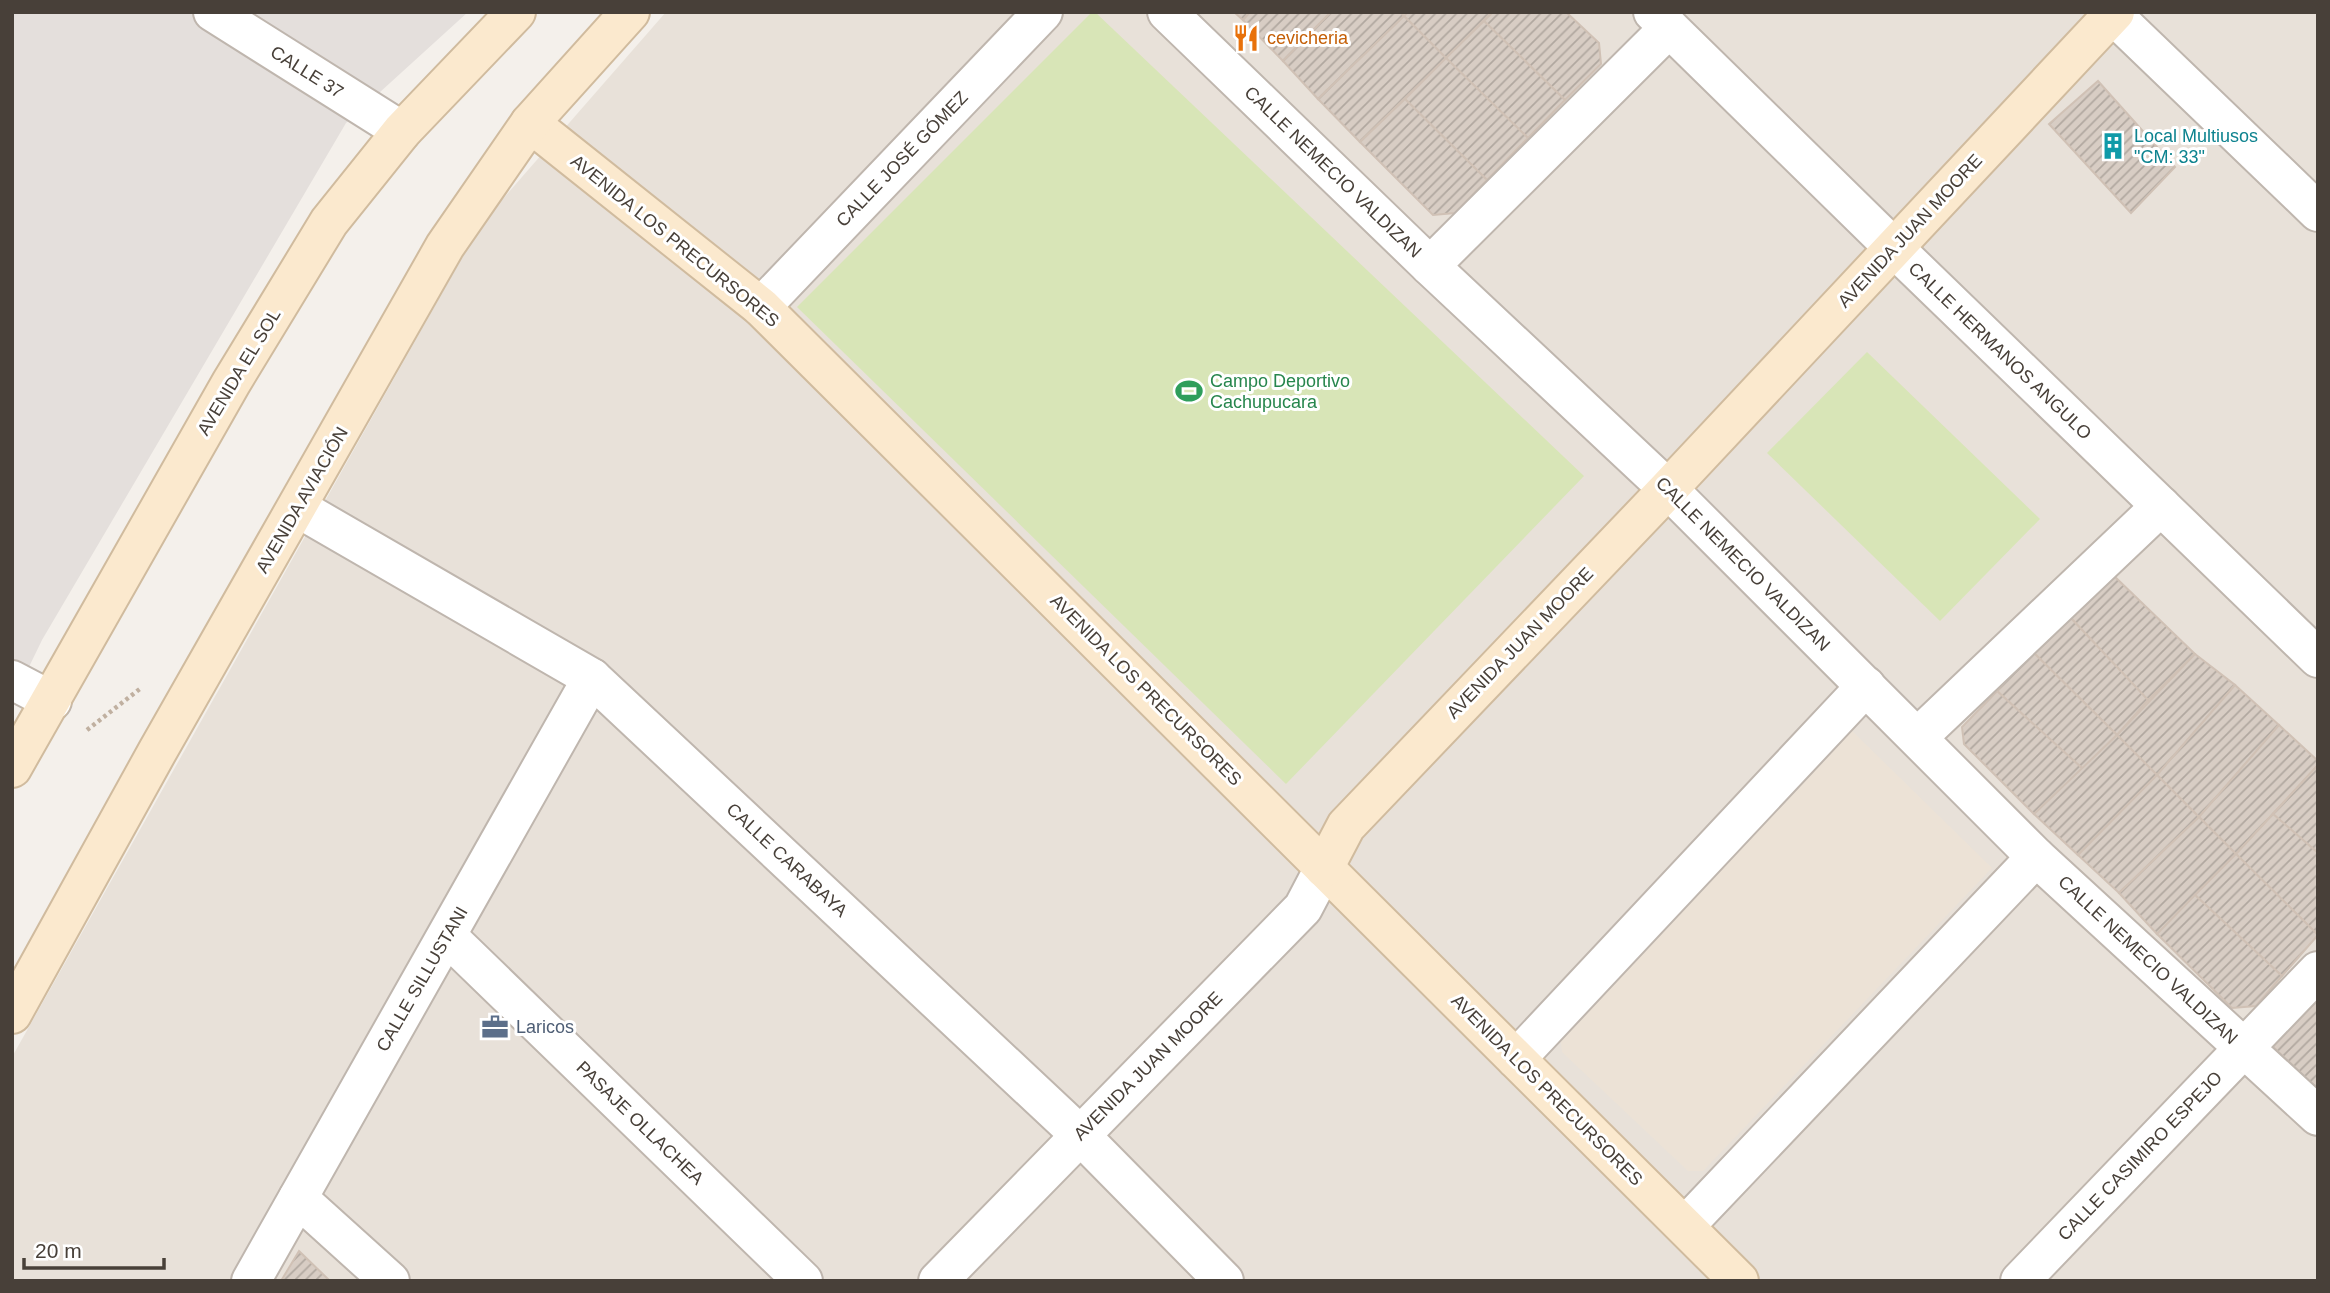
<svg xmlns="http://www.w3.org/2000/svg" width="2330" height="1293" viewBox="0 0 2330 1293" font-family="Arial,sans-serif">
  <defs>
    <pattern id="building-hatch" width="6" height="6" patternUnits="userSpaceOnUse" patternTransform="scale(1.75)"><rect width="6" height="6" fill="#d8cdc4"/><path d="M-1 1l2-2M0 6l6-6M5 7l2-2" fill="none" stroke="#b1a8a0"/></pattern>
  </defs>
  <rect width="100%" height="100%" fill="#f4f0eb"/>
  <polygon fill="#e8e1d9" points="666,12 2318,12 2318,1281 12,1281 12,1057 481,224"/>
  <polygon fill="#e4dfdc" points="12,12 468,12 346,123 42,640 12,702"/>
  <polygon fill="#ece2d6" points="1847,726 1992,868 1703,1171 1688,1171 1562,1052 1560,1033"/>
  <g fill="#d8e5b7">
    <polygon points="1092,12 1095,12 1584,476 1286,784 797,307"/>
    <polygon points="1867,352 2040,519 1940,621 1767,453"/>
  </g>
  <g fill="url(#building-hatch)" stroke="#d0c1b5" stroke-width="2">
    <polygon points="1234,12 1250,12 1243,20"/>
    <polygon points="1250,12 1331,12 1283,61 1243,20"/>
    <polygon points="1331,12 1400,12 1404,16 1318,99 1283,61"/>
    <polygon points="1408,12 1492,12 1446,58 1404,16"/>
    <polygon points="1493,12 1566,12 1599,43 1601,64 1565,100 1484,21"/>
    <polygon points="1404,16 1446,58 1360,142 1318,99"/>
    <polygon points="1484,21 1565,100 1528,138 1446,58"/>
    <polygon points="1446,58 1528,138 1487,180 1405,99"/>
    <polygon points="2098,81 2175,167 2131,213 2049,124"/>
    <polygon points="1405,99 1487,180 1455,213 1433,215 1360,142"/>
    <polygon points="2112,574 2195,654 2148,700 2068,615"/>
    <polygon points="2068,615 2148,700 2117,735 2032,651"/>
    <polygon points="2032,651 2117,735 2083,769 1997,691"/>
    <polygon points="2195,654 2235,685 2157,775 2117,735"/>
    <polygon points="2235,685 2279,725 2199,817 2157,775"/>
    <polygon points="1997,691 2083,769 2034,814 1964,744 1962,727"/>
    <polygon points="2279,725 2318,761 2318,765 2236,854 2199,817"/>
    <polygon points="2117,735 2157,775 2078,855 2034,814"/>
    <polygon points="2318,765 2318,853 2273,814"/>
    <polygon points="2157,775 2199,817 2119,893 2078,855"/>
    <polygon points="2273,814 2318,853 2318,935 2236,854"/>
    <polygon points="2199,817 2236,854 2157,934 2119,893"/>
    <polygon points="2236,854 2318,935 2282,976 2195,895"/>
    <polygon points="2195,895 2282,976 2256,1006 2232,1008 2157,934"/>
    <polygon points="2318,999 2318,1089 2269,1043"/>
    <polygon points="299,1251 330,1281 281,1281"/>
  </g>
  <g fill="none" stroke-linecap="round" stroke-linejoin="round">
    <defs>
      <g id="street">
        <polyline points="213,12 402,131"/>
        <polyline points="1167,12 1430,266 1668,489 2036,857 2318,1116"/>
        <polyline points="1653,12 1894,248 2318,658"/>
        <polyline points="2110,12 2318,212"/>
        <polyline points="1430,266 1669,28"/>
        <polyline points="761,307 1043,12"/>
        <polyline points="298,508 592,678 1080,1135 1224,1281"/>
        <polyline points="12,680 52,701"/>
        <polyline points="1918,737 2161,506"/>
        <polyline points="447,936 803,1281"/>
        <polyline points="1516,1059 1866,686"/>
        <polyline points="298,1198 390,1281"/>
        <polyline points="1685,1226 2036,857"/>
        <polyline points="251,1281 592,678"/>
        <polyline points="938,1281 1303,908 1324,868"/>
        <polyline points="2020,1281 2318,971"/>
      </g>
      <g id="secondary">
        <polyline points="530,123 761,307 1739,1281"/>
        <polyline points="12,768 231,383 329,222 402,131 516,12"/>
        <polyline points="1324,868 1346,826 1668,489 2115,12"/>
        <polyline points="12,1014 157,752 445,246 530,123 630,12"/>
      </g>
    </defs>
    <use href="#street" stroke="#bfb6ae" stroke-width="42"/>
    <use href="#secondary" stroke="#d0bb9e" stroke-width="42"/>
    <polyline stroke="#c0b0a0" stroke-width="4.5" stroke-dasharray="3.5 3.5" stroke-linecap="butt" points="87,730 141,688"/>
    <use href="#street" stroke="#fff" stroke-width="38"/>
    <use href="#secondary" stroke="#fbe9ce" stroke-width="38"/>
  </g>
  <defs>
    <symbol id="restaurant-bare" viewBox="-9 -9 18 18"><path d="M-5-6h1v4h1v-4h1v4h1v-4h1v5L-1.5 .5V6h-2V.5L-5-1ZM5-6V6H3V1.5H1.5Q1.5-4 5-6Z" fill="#e8710a" stroke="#fff" stroke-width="2.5" paint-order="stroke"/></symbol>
    <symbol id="building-bare" viewBox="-9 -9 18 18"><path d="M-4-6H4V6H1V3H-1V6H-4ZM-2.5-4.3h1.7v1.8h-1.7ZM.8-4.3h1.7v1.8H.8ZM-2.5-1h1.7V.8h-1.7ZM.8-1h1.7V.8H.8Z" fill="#0f9aa8" stroke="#fff" stroke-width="2.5" paint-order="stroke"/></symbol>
    <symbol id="stadium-bare" viewBox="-9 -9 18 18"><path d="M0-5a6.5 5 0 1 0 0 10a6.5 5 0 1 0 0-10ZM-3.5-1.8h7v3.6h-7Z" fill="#2e9e5b" stroke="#fff" stroke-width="2.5" paint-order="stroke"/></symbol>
    <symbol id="office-bare" viewBox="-9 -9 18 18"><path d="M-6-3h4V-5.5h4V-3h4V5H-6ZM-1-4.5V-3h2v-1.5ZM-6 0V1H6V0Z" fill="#5c6f8a" stroke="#fff" stroke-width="2.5" paint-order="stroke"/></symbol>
  </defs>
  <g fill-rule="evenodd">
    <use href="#restaurant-bare" x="1227" y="19" width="38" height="38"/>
    <use href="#building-bare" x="2094" y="127" width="38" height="38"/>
    <use href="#stadium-bare" x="1170" y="372" width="38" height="38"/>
    <use href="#office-bare" x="476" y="1008" width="38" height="38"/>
  </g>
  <g text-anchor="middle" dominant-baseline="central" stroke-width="6" stroke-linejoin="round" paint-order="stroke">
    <g font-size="18" fill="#c56008" stroke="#fff" text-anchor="start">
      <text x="1267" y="38">cevicheria</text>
    </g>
    <g font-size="18" fill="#484039" stroke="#fff">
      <text transform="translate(307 72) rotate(32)">CALLE 37</text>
      <text transform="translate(902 159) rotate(-46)">CALLE JOSÉ GÓMEZ</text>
      <text transform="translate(1333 172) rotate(44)">CALLE NEMECIO VALDIZAN</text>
      <text transform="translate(1910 231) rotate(-47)">AVENIDA JUAN MOORE</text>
      <text transform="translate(675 241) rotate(39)">AVENIDA LOS PRECURSORES</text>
      <text transform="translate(2000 351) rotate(44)">CALLE HERMANOS ANGULO</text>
      <text transform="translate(239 372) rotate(-59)">AVENIDA EL SOL</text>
      <text transform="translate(302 500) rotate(-60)">AVENIDA AVIACIÓN</text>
      <text transform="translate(1743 564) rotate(45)">CALLE NEMECIO VALDIZAN</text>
      <text transform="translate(1520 643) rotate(-46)">AVENIDA JUAN MOORE</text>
      <text transform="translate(1146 690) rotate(45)">AVENIDA LOS PRECURSORES</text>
      <text transform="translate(787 860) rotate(43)">CALLE CARABAYA</text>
      <text transform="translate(2148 960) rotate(43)">CALLE NEMECIO VALDIZAN</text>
      <text transform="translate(422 979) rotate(-60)">CALLE SILLUSTANI</text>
      <text transform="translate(1148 1066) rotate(-45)">AVENIDA JUAN MOORE</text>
      <text transform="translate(1547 1090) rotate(45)">AVENIDA LOS PRECURSORES</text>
      <text transform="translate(640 1123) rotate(44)">PASAJE OLLACHEA</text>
      <text transform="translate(2140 1156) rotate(-46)">CALLE CASIMIRO ESPEJO</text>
    </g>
    <g font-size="18" fill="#0d838f" stroke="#fff" text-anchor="start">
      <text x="2134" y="136">Local Multiusos<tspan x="2134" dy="21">"CM: 33"</tspan></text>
    </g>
    <g font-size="18" fill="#27864d" stroke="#fff" text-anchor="start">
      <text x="1210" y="381">Campo Deportivo<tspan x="1210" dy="21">Cachupucara</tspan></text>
    </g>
    <g font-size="18" fill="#4e5e75" stroke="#fff" text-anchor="start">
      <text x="516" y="1027">Laricos</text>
    </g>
  </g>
  <rect width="2330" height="1293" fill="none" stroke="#484039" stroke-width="28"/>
  <path d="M24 1258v10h140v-10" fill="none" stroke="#484039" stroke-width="3.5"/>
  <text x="35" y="1258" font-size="21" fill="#484039" stroke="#ffffff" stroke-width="5" paint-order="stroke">20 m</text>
</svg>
